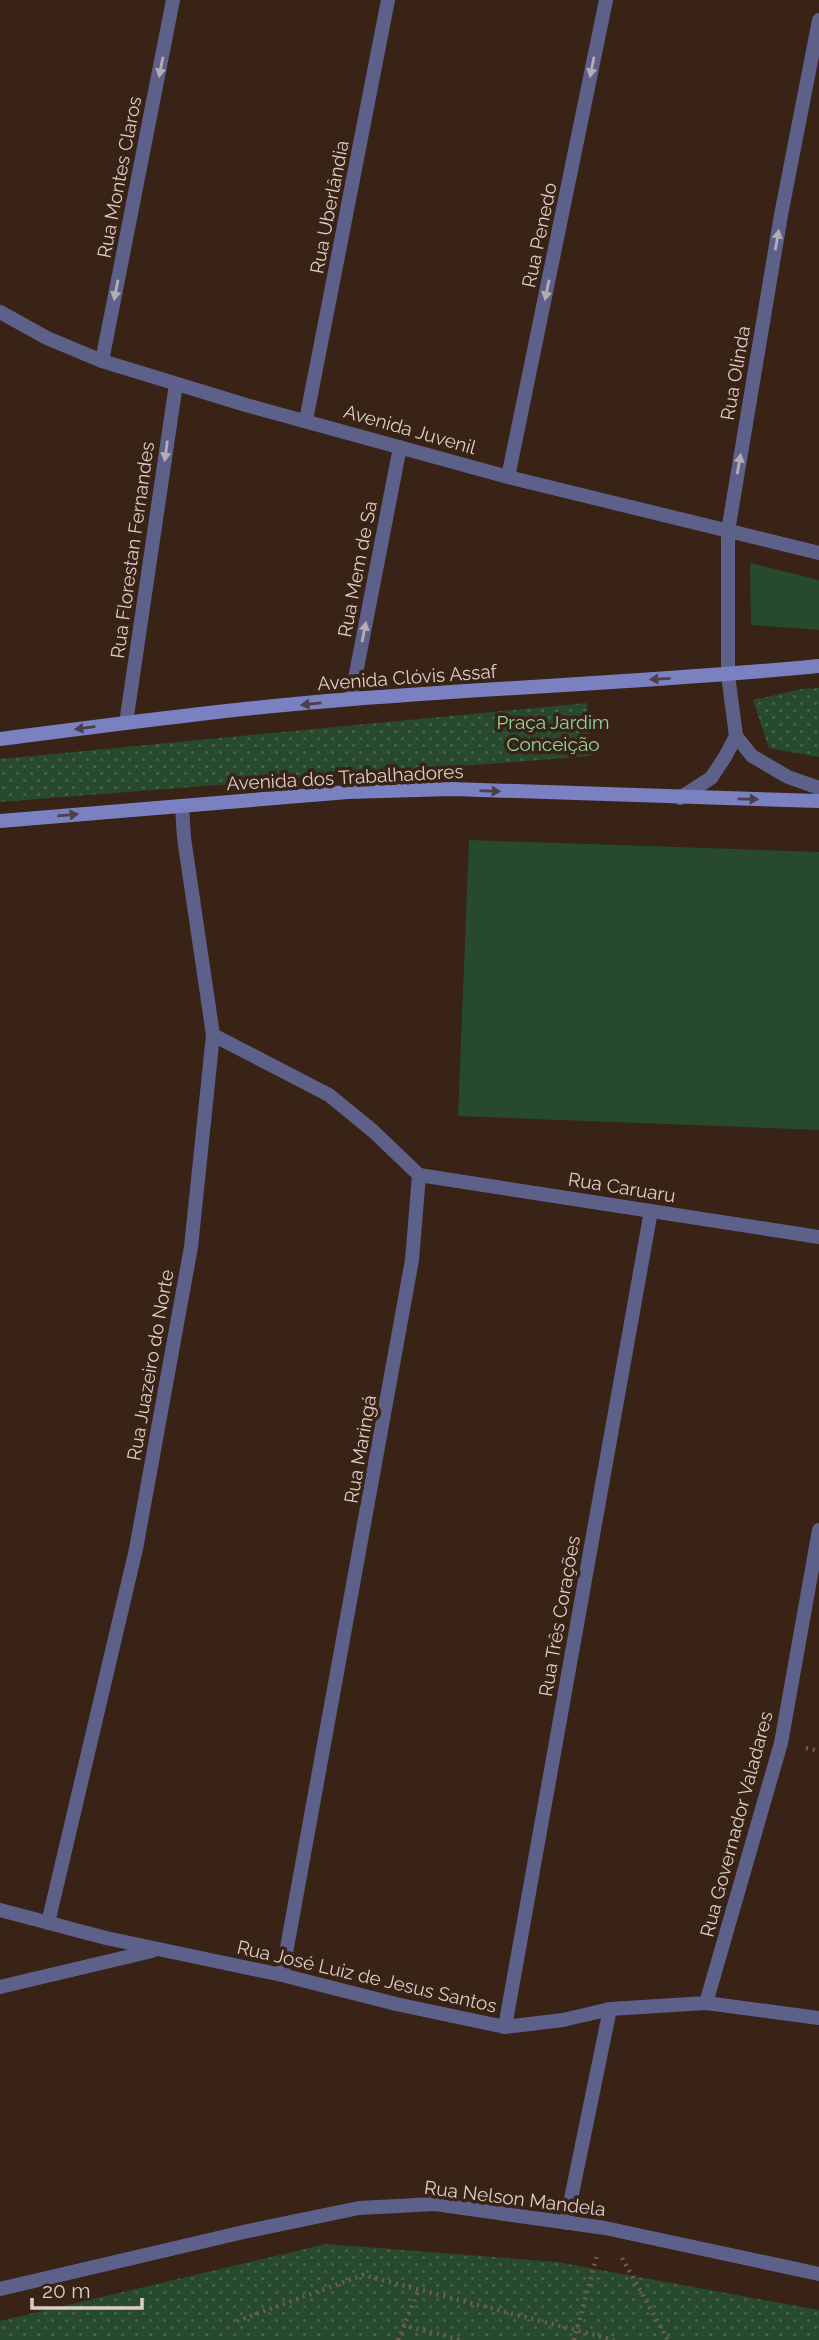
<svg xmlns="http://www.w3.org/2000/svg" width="819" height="2340" viewBox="0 0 819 2340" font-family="Raleway,sans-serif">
  <defs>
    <pattern id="park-dots" width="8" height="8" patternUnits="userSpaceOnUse" patternTransform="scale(1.75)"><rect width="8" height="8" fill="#27492d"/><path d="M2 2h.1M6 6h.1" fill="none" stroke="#46624a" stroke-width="1.8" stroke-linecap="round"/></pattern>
  </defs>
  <rect width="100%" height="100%" fill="#382316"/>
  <g fill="#27492d">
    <polygon points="750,563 819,580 819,630 751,625"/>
    <polygon points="469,840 819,852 819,1130 458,1116"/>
  </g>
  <g fill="url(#park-dots)">
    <polygon points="819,688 819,757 769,748 753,700 802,689"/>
    <polygon points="587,703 591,756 0,802 0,759"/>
    <polygon points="326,2244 557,2262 819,2310 819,2340 0,2340 0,2321"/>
  </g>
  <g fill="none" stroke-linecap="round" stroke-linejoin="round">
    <g stroke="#6f5d51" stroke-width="4.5" stroke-dasharray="2 5" stroke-linecap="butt">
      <polyline points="806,1748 819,1751"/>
      <polyline points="622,2258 668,2340"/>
      <polyline points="237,2321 363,2275 614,2340"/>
      <polyline points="403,2325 462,2340"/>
      <polyline points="398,2340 419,2289"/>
      <polyline points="574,2340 598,2252"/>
    </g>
    <g stroke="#5d618a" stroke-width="14">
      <polyline points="819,20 781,215 728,531 728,675 736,736 752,756 788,777 819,788"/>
      <polyline points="0,312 47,338 102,361 246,405 508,477 819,553"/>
      <polyline points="102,361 173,0"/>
      <polyline points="306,420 388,0"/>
      <polyline points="508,477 606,0"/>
      <polyline points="351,699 400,447"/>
      <polyline points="126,723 176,384"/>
      <polyline points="680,798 711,778 725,757 736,736"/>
      <polyline points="213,1035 329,1095 373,1131 419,1175 412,1260 282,1975"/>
      <polyline points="419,1175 819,1237"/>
      <polyline points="0,1910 106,1938 282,1975 396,2004 505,2027 563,2020 610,2009 706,2003 819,2018"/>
      <polyline points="48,1923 136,1549 191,1247 213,1035 184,838 182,806"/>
      <polyline points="0,1987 152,1951"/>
      <polyline points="706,2003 781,1743 819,1530"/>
      <polyline points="505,2027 651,1211"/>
      <polyline points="566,2223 610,2009"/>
      <polyline points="0,2289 248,2231 359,2208 435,2204 605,2228 819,2274"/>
    </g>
    <g stroke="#7a81c1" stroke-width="14">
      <path d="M 0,739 C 117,724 235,708 353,699 C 508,687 664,681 819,666"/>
      <polyline points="0,821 348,792 452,789 819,801"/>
    </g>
  </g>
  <defs><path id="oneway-solid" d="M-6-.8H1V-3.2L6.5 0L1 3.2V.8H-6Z" transform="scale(1.75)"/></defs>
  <g fill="#b6adb4">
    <use href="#oneway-solid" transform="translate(161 67) rotate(101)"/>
    <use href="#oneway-solid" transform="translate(592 67) rotate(101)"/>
    <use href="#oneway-solid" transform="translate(777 240) rotate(-80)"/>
    <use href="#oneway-solid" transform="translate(116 290) rotate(101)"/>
    <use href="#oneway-solid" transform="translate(547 290) rotate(102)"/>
    <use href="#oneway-solid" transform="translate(166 451) rotate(98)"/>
    <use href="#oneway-solid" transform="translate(739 464) rotate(-80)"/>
    <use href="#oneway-solid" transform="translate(364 632) rotate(-79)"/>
  </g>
  <g fill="#4c3f49">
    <use href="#oneway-solid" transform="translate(660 679) rotate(177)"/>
    <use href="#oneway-solid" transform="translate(311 704) rotate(174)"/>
    <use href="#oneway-solid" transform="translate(85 728) rotate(173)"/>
    <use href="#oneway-solid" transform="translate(490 791) rotate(2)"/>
    <use href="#oneway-solid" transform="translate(748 799) rotate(1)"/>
    <use href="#oneway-solid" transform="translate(68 815) rotate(-5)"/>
  </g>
  <g text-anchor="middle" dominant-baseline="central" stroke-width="7" stroke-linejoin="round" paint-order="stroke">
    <g font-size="19" fill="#dccec6" stroke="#382316">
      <text transform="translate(119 177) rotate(-79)">Rua Montes Claros</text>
      <text transform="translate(329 207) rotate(-79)">Rua Uberlândia</text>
      <text transform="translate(539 235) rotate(-78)">Rua Penedo</text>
      <text transform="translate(735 373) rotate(-80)">Rua Olinda</text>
      <text transform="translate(410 429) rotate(16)">Avenida Juvenil</text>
      <text transform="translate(132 550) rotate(-82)">Rua Florestan Fernandes</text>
      <text transform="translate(357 569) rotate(-79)">Rua Mem de Sa</text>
      <text transform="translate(407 677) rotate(-4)">Avenida Clóvis Assaf</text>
      <text transform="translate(345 777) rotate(-3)">Avenida dos Trabalhadores</text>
      <text transform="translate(622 1187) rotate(9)">Rua Caruaru</text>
      <text transform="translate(150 1365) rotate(-80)">Rua Juazeiro do Norte</text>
      <text transform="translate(360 1449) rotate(-80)">Rua Maringá</text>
      <text transform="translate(559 1616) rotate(-80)">Rua Três Corações</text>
      <text transform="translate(736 1824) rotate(-75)">Rua Governador Valadares</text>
      <text transform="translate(367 1976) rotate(13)">Rua José Luiz de Jesus Santos</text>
      <text transform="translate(515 2198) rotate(7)">Rua Nelson Mandela</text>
    </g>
    <g font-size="19" fill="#8ed89b" stroke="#382316">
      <text x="553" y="722">Praça Jardim<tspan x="553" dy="22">Conceição</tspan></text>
    </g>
  </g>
  <path d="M32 2298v10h110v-10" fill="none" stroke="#dccec6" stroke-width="3.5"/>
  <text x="42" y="2298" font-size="21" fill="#dccec6" stroke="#382316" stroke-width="5" paint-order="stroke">20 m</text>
</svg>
